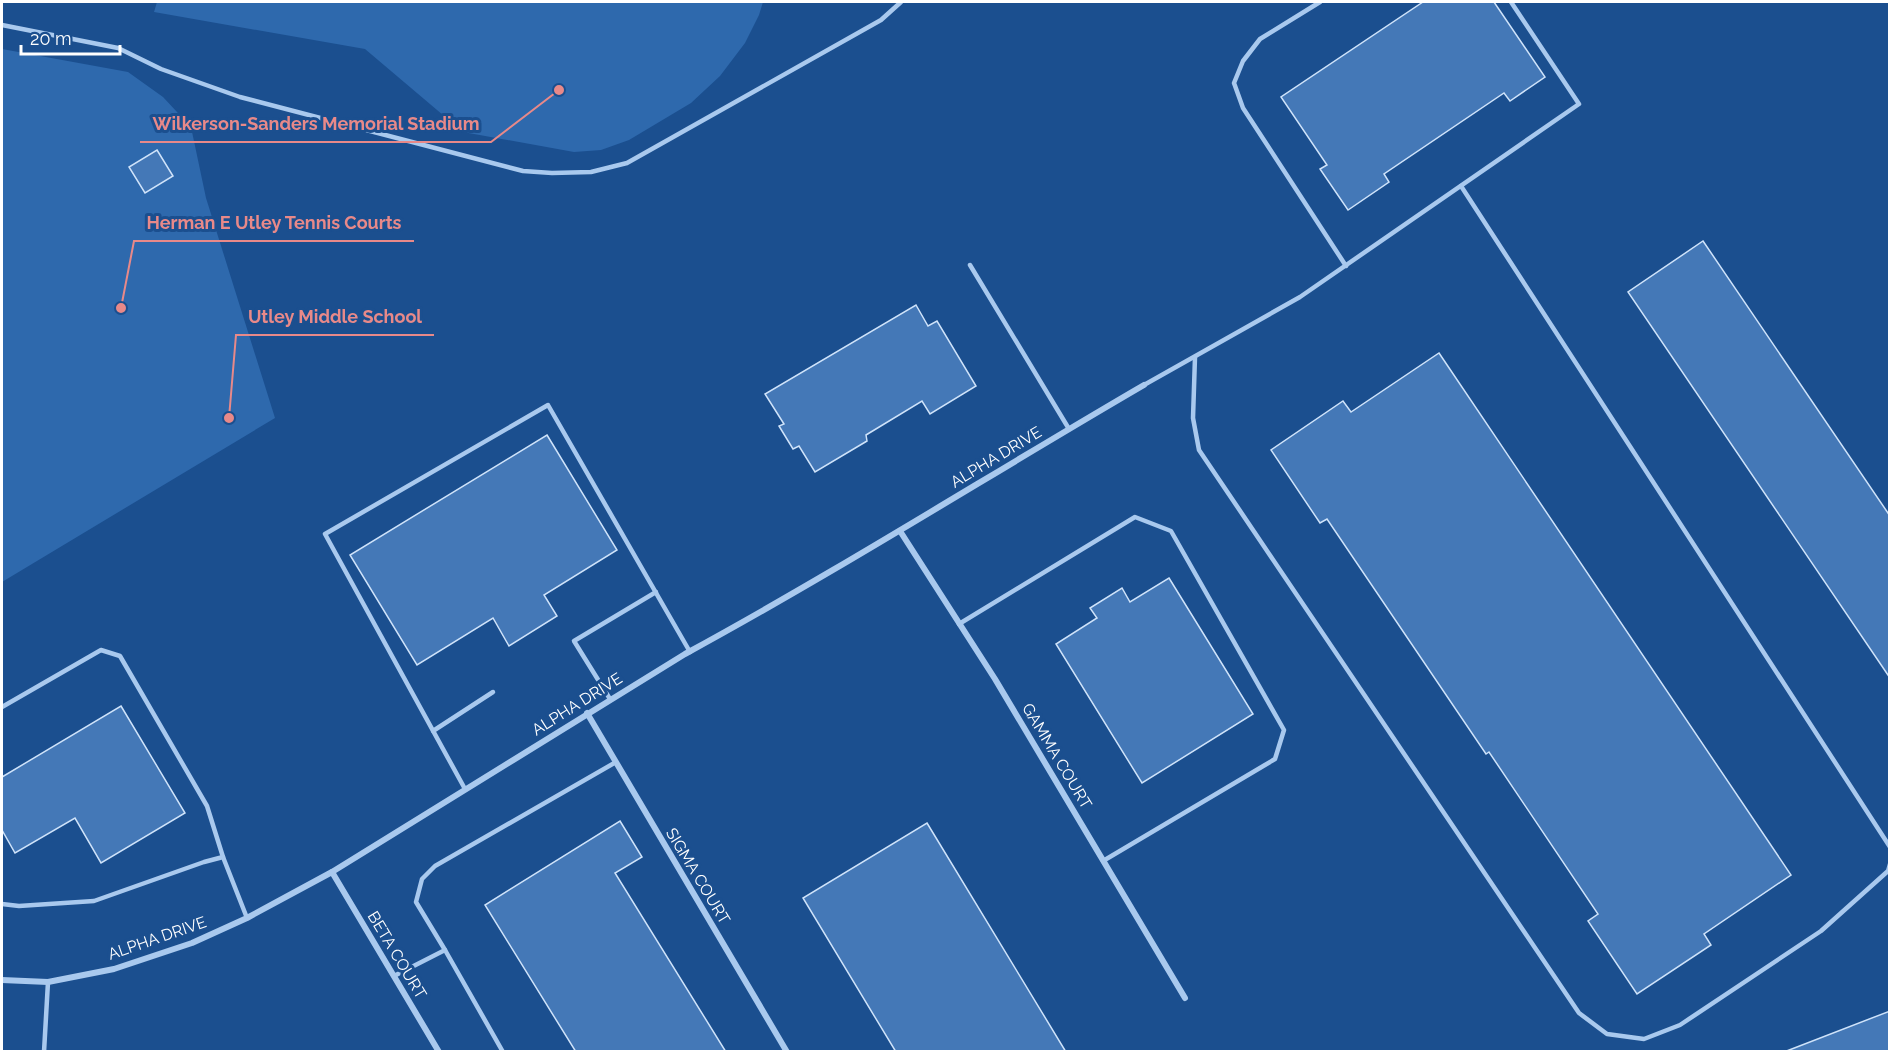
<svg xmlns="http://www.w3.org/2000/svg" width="1891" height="1053" viewBox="0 0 1891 1053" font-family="Raleway,sans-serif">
  <rect width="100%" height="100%" fill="#1b4f8f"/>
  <g fill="#2e69ad">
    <polygon points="157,2 763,2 759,15 745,43 720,76 691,103 629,140 601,150 574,152 463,132 365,49 154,12"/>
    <polygon points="2,49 128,72 163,97 191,127 206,198 275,418 2,582"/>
  </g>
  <g fill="#4478b7" stroke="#cfe3fa" stroke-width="1.5">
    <polygon points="1423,2 1494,2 1545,77 1510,101 1504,93 1384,174 1389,182 1348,210 1320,169 1327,165 1281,97"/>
    <polygon points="157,150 173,176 145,193 129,167"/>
    <polygon points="1703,241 1890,516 1890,678 1628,292"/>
    <polygon points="916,305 928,326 937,321 976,386 930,414 922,401 866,435 867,441 815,472 799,446 793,449 779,426 784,424 765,394"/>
    <polygon points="1439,353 1791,875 1704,934 1711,945 1637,994 1588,921 1598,914 1489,752 1486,754 1327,519 1320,523 1271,450 1343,401 1351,412"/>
    <polygon points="547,435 617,550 544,595 557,616 509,646 493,618 417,665 350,555"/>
    <polygon points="1169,578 1253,714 1142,783 1056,644 1097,618 1090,608 1122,588 1130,602"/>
    <polygon points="121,706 185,813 101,863 75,818 15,853 2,830 2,777"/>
    <polygon points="620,821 642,857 615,873 726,1052 576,1052 485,905"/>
    <polygon points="927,823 1066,1052 896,1052 803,898"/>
    <polygon points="1890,1011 1890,1052 1784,1052"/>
  </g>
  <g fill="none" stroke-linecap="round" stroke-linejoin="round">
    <g stroke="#a9c9ee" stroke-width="4.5">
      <polyline points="1320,2 1260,39 1243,61 1234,83 1243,108 1346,266"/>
      <polyline points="2,25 118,48 161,69 240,97 523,171 552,173 591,172 627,163 881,20 901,2"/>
      <polyline points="1461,186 1890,847"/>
      <polyline points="970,265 1069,429"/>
      <polyline points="1195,357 1193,418 1199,450 1579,1013 1607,1034 1644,1039 1680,1025 1821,931 1888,871 1890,864"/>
      <polyline points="1144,385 1300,297 1579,104 1511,2"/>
      <polyline points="959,624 1135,517 1171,531 1284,730 1275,759 1103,861"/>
      <polyline points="610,699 574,641 656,592"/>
      <polyline points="2,707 101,650 120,656 207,806 223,857"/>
      <polyline points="433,731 493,692"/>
      <polyline points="465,789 325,534 548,405 690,652"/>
      <polyline points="2,904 19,906 94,901 204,862 223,857 247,918"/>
      <polyline points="445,950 503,1052"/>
      <polyline points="394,976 445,950 416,902 422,879 435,866 616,762"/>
      <polyline points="44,1052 48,982"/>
    </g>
    <g stroke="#a9c9ee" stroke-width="6">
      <polyline points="900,531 995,679 1185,998"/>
      <polyline points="587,713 787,1052"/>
      <polyline points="332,872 439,1052"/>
      <path d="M 2,980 L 48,982 L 114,969 L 192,943 L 247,918 L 332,872 L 685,654 C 841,569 991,474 1144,385"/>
    </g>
  </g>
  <g text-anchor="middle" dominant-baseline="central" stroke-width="6" stroke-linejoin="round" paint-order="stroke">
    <g font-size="16" fill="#fff" stroke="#1b4f8f">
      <text transform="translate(996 457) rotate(-31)">ALPHA DRIVE</text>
      <text transform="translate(577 704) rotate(-32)">ALPHA DRIVE</text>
      <text transform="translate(1057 756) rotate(59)">GAMMA COURT</text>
      <text transform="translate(698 876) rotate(59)">SIGMA COURT</text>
      <text transform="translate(157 938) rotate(-19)">ALPHA DRIVE</text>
      <text transform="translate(397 955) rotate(59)">BETA COURT</text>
    </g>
  </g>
  <path fill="none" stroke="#e88989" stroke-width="2" d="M559 90L491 142H140M121 308L134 241H414M229 418L236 335H434"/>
  <g fill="#e88989" stroke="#1b4f8f" stroke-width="2">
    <circle cx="559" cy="90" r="6"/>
    <circle cx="121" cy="308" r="6"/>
    <circle cx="229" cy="418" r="6"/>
  </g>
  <g font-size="18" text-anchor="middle" font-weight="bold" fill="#e88989" stroke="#1b4f8f" stroke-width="6" stroke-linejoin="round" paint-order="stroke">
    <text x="316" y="130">Wilkerson-Sanders Memorial Stadium</text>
    <text x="274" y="229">Herman E Utley Tennis Courts</text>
    <text x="335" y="323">Utley Middle School</text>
  </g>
  <rect width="1891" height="1053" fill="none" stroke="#ffffff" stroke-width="6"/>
  <path d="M21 45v9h99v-9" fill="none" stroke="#ffffff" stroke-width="3"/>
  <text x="30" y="45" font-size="18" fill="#ffffff" stroke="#1b4f8f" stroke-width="4.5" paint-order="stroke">20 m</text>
</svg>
